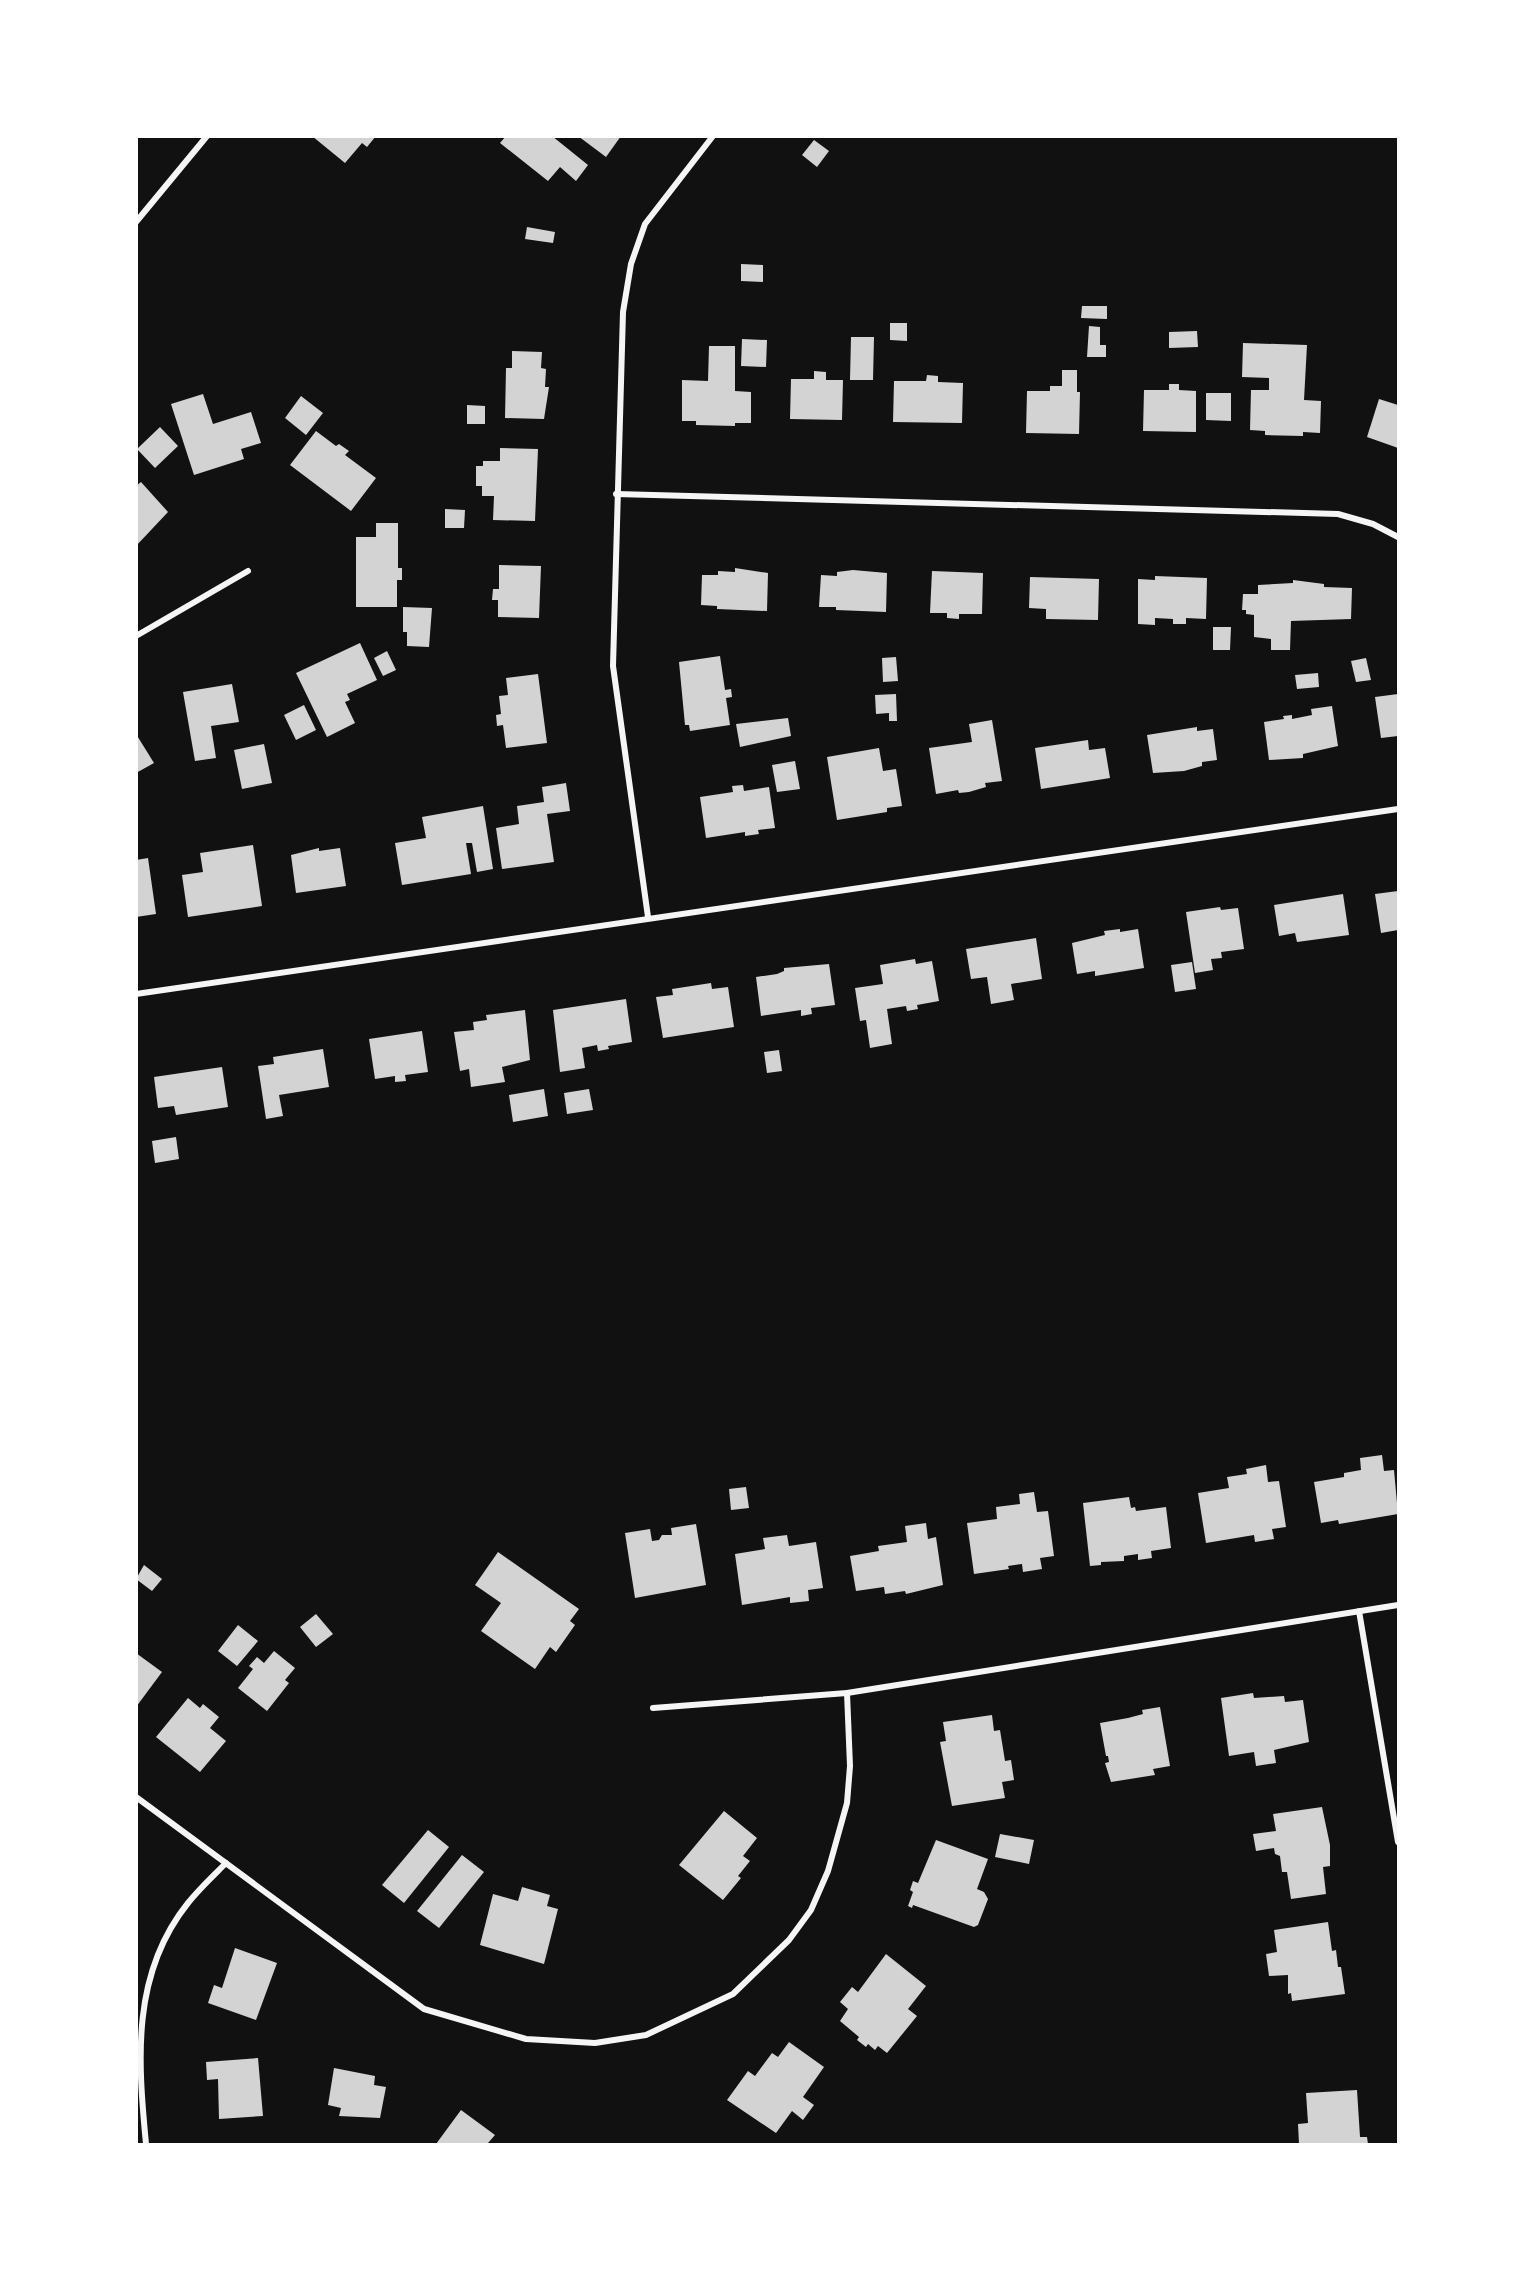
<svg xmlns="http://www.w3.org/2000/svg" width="1535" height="2281" viewBox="0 0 1535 2281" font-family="'Noto Sans',sans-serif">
  <rect width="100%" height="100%" fill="#111"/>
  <g fill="#d3d3d3">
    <polygon points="312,136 376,136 367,147 362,143 345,163"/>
    <polygon points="506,136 552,136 588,165 576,181 560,167 548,181 500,143"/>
    <polygon points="578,136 621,136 606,157"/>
    <polygon points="814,140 829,151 817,167 802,155"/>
    <polygon points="527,227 555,232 553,243 525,239"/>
    <polygon points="741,264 763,265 763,282 741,281"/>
    <polygon points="1082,306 1107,306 1107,319 1081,318"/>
    <polygon points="890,323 907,323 907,341 890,340"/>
    <polygon points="1089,326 1100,327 1100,345 1106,345 1106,357 1087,357"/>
    <polygon points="1197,331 1198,347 1169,348 1169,332"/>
    <polygon points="851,337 874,337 873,380 850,380"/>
    <polygon points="742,339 767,340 766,367 741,366"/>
    <polygon points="1243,343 1307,345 1304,400 1321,401 1320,433 1303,432 1303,436 1265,435 1265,431 1250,430 1251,390 1269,390 1269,378 1242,377"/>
    <polygon points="709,346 735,346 735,391 751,392 751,423 735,423 735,426 696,425 696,421 682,421 682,380 708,381"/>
    <polygon points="512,351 542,352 541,368 546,369 545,387 549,387 544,419 505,418 506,368 512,368"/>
    <polygon points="1062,370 1077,370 1077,392 1080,392 1079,434 1026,433 1027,391 1050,391 1050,386 1062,386"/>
    <polygon points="814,371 826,372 826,380 843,380 842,420 790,419 791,379 814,379"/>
    <polygon points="927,375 938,376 938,382 963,383 962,423 893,422 894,381 926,381"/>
    <polygon points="1169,384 1179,384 1179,390 1196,391 1196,432 1143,431 1144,390 1169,390"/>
    <polygon points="1206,393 1231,393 1231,421 1206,420"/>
    <polygon points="203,394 213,424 251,412 261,443 241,449 244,459 194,475 171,404"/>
    <polygon points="301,396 323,413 306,435 285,418"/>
    <polygon points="1379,399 1398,405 1398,448 1367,437"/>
    <polygon points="467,405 485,406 485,424 467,424"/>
    <polygon points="160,427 178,446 155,468 137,449"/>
    <polygon points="316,431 336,446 339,444 349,451 345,455 376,478 351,511 290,465"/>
    <polygon points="500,448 538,449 535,521 493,520 494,496 482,496 482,486 476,486 476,466 483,466 483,461 500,461"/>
    <polygon points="141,482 168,512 136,546 136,486"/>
    <polygon points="445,509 465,510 464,528 445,528"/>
    <polygon points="376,523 398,523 398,568 402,568 402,580 397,580 397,607 356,607 356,537 376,537"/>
    <polygon points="499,565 541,566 539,618 498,617 498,600 492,600 493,589 499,589"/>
    <polygon points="735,568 768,573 767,611 717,609 717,606 701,605 702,575 718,575 718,571 735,572"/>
    <polygon points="853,570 887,573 886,612 836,610 836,607 819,607 821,575 837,576 837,572"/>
    <polygon points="932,571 983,573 982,614 959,614 959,619 947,618 947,613 930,613"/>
    <polygon points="1155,576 1207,578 1206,619 1186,618 1186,624 1173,624 1173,619 1155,618 1155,625 1138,624 1138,579 1155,580"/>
    <polygon points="1030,577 1099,579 1098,620 1046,619 1046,609 1029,608"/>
    <polygon points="1293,580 1324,584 1324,587 1352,588 1351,619 1291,621 1290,650 1271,650 1271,639 1254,637 1254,615 1246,614 1246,610 1242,610 1243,594 1258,594 1258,585 1293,583"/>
    <polygon points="403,607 432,608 429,647 407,646 407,632 403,632"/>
    <polygon points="1213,627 1231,627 1230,650 1213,650"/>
    <polygon points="360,643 377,680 347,694 350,700 345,702 355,723 327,737 296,673"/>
    <polygon points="387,651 396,670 383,676 374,658"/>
    <polygon points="720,656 725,690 731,689 732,697 726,698 730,725 690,731 689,725 685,725 679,662"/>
    <polygon points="896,657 898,681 883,682 882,658"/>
    <polygon points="1366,658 1371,680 1356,682 1351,661"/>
    <polygon points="1318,673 1319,687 1297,689 1295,675"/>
    <polygon points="538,674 547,743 506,748 503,725 497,726 496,715 501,714 499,696 508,695 506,678"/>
    <polygon points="232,684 239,722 211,726 216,758 195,761 183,692"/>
    <polygon points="896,694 897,721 889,721 889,713 876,714 875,695"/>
    <polygon points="1398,694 1398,736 1381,738 1375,697"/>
    <polygon points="304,705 316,730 296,740 284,715"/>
    <polygon points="1332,706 1338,746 1303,754 1303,758 1269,760 1264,722 1284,719 1283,716 1292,715 1292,719 1312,715 1311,709"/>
    <polygon points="788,718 791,736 740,747 736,724"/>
    <polygon points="992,720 1002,781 985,783 986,787 969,792 959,793 958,790 936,794 929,748 972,742 969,724"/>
    <polygon points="1197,727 1197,731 1213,729 1217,760 1202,762 1202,766 1184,771 1153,773 1147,735"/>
    <polygon points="136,734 154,763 136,773"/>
    <polygon points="1088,740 1089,750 1105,748 1110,778 1041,789 1035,748"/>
    <polygon points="264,744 272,783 242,789 234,750"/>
    <polygon points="879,748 883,771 896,769 902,806 887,808 887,812 837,820 827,757"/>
    <polygon points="795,761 800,789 777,792 772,765"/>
    <polygon points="566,783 570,811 547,814 554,862 502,869 496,828 519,824 517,806 544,802 542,787"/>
    <polygon points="743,785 744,791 769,787 775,828 758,830 759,834 745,836 745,832 706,838 700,797 733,792 732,786"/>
    <polygon points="483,806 493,869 477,872 472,843 466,843 471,874 402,885 395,843 426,838 422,817"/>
    <polygon points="253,845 262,906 188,917 182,875 203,872 200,853"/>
    <polygon points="319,848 319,851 340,848 346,886 296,893 291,855"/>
    <polygon points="148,858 156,914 136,917 136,860"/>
    <polygon points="1398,891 1398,930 1381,933 1375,894"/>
    <polygon points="1343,894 1349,935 1297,942 1295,933 1279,936 1274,905"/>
    <polygon points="1220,907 1221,910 1238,908 1244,949 1221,952 1222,958 1211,959 1213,970 1195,973 1186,912"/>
    <polygon points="1120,929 1120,932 1138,929 1144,968 1095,976 1095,971 1077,974 1072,943 1105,935 1104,931"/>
    <polygon points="1036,938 1042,979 1011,984 1014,1000 991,1004 987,977 971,979 966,949"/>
    <polygon points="915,959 916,964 932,961 939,1001 917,1005 918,1009 907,1011 906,1006 887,1009 892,1044 870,1048 866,1020 860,1021 855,988 883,984 880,965"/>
    <polygon points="1192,962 1196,989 1175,992 1171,965"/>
    <polygon points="829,964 835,1005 811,1008 812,1014 801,1016 801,1010 761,1016 756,977 777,974 784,971 784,968"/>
    <polygon points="711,983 712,989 728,987 734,1027 663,1038 656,997 673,995 672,989"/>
    <polygon points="626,999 632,1042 608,1046 609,1049 598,1051 597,1045 582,1048 585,1068 560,1072 553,1010"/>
    <polygon points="525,1010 530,1060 502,1067 505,1082 471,1087 469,1069 460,1071 454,1032 474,1030 473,1022 487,1020 486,1015"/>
    <polygon points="422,1031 428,1072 405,1075 406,1081 395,1082 395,1076 375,1079 369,1039"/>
    <polygon points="323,1049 329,1087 279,1095 283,1116 266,1119 258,1066 274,1064 273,1057"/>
    <polygon points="779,1050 782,1071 767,1073 764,1052"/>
    <polygon points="222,1067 228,1107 176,1115 174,1106 158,1108 154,1077"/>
    <polygon points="544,1089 548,1116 513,1122 509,1095"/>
    <polygon points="589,1089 593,1110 567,1114 564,1093"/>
    <polygon points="176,1137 179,1159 155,1163 152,1141"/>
    <polygon points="1382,1455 1384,1471 1394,1470 1398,1514 1339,1524 1338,1520 1321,1523 1314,1482 1344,1477 1344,1473 1361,1470 1360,1458"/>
    <polygon points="1266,1465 1268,1482 1279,1481 1286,1527 1272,1529 1274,1539 1255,1542 1254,1535 1206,1543 1198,1493 1229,1488 1227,1477 1247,1474 1246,1469"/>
    <polygon points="746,1487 749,1508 731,1510 729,1489"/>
    <polygon points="1034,1492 1037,1512 1048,1511 1054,1556 1040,1558 1042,1569 1023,1572 1022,1564 1008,1566 1009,1569 974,1574 967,1523 997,1519 996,1507 1020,1504 1019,1494"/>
    <polygon points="1129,1497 1131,1508 1135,1507 1136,1511 1166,1507 1171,1548 1151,1551 1152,1558 1138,1560 1138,1554 1124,1556 1124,1561 1101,1562 1101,1565 1090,1566 1083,1503"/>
    <polygon points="926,1523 928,1539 936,1537 943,1585 906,1594 905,1591 885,1594 884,1587 856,1591 850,1556 879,1551 878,1546 907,1542 905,1526"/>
    <polygon points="696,1524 706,1585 635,1598 625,1533 650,1529 652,1541 659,1540 662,1535 672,1535 671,1528"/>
    <polygon points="787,1535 789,1546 816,1542 823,1588 808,1590 809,1601 790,1603 790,1597 742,1605 735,1554 765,1549 763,1538"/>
    <polygon points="498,1552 579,1609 570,1621 575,1625 556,1652 550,1647 535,1669 481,1631 501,1603 475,1585"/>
    <polygon points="144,1565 162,1579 152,1591 136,1579"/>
    <polygon points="316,1614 333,1634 316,1647 300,1627"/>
    <polygon points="238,1625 258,1641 237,1666 218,1651"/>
    <polygon points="274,1651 295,1668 285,1680 289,1683 267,1711 238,1688 253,1669 249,1666 257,1657 264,1663"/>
    <polygon points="136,1653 162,1672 136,1707"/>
    <polygon points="1253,1693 1254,1698 1284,1696 1285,1702 1303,1700 1309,1742 1274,1750 1276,1763 1256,1766 1254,1752 1229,1756 1221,1698"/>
    <polygon points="188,1698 200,1708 203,1704 219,1717 210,1728 226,1741 200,1772 156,1737"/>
    <polygon points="1160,1707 1170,1766 1153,1769 1155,1775 1111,1782 1105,1763 1109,1762 1108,1756 1106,1756 1100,1723 1128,1718 1143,1714 1142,1710"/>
    <polygon points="992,1715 994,1731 1000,1730 1005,1761 1011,1760 1014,1780 1002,1782 1005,1798 952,1806 940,1742 946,1741 943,1722"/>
    <polygon points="1322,1807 1330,1845 1330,1866 1323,1867 1326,1894 1291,1899 1287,1872 1282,1872 1280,1856 1275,1854 1274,1848 1256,1851 1253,1834 1276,1831 1273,1814"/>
    <polygon points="724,1811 757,1838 743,1856 750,1861 738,1876 741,1878 723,1900 679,1865"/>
    <polygon points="428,1830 449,1847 404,1903 382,1885"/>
    <polygon points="1000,1834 1034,1840 1029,1864 995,1857"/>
    <polygon points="936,1840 988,1859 977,1889 984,1892 988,1899 978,1925 974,1927 913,1905 912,1908 908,1906 913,1892 910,1890 913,1881 918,1883"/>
    <polygon points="462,1855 484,1872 439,1928 417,1911"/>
    <polygon points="522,1887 550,1895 547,1906 558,1909 544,1964 480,1945 493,1894 518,1901"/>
    <polygon points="1328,1922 1332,1951 1336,1950 1338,1967 1341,1967 1345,1994 1292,2001 1291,1993 1288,1994 1288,1975 1269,1976 1266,1954 1277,1952 1274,1930"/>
    <polygon points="235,1948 277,1963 256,2020 208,2003 214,1985 222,1988"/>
    <polygon points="886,1954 926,1986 908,2009 917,2016 887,2053 878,2046 875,2050 868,2044 866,2047 857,2040 859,2037 840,2021 848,2009 840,2002 852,1987 858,1992"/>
    <polygon points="789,2042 824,2067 803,2097 814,2105 803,2120 792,2111 776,2133 727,2100 748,2071 755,2076 772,2053 778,2057"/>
    <polygon points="258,2058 263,2116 219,2119 218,2079 207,2080 206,2062"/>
    <polygon points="334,2068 375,2076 374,2085 386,2087 380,2118 339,2116 341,2108 328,2105"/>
    <polygon points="1357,2090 1360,2137 1367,2137 1368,2144 1299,2144 1298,2124 1308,2123 1306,2093"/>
    <polygon points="461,2110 495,2135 488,2143 490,2144 436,2144"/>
  </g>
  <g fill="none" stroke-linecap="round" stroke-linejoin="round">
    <g stroke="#f5f5f5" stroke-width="6">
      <polyline points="136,222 207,136"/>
      <polyline points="616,494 1338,514 1373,524 1398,537"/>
      <polyline points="136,636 248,571"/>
      <polyline points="648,917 613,666 623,312 631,264 645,224 713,136"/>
      <polyline points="136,994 1398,809"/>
      <polyline points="1359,1611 1398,1842"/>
      <polyline points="653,1708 847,1693 1398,1605"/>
      <polyline points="136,1797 424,2009 526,2039 595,2043 646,2035 733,1994 789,1940 811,1910 828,1871 847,1803 850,1766 847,1693"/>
      <path d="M 146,2144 C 138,2060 131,1974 188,1903 C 199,1889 213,1876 226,1863"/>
    </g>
  </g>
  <rect width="1535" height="2281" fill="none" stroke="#ffffff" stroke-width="276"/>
</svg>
